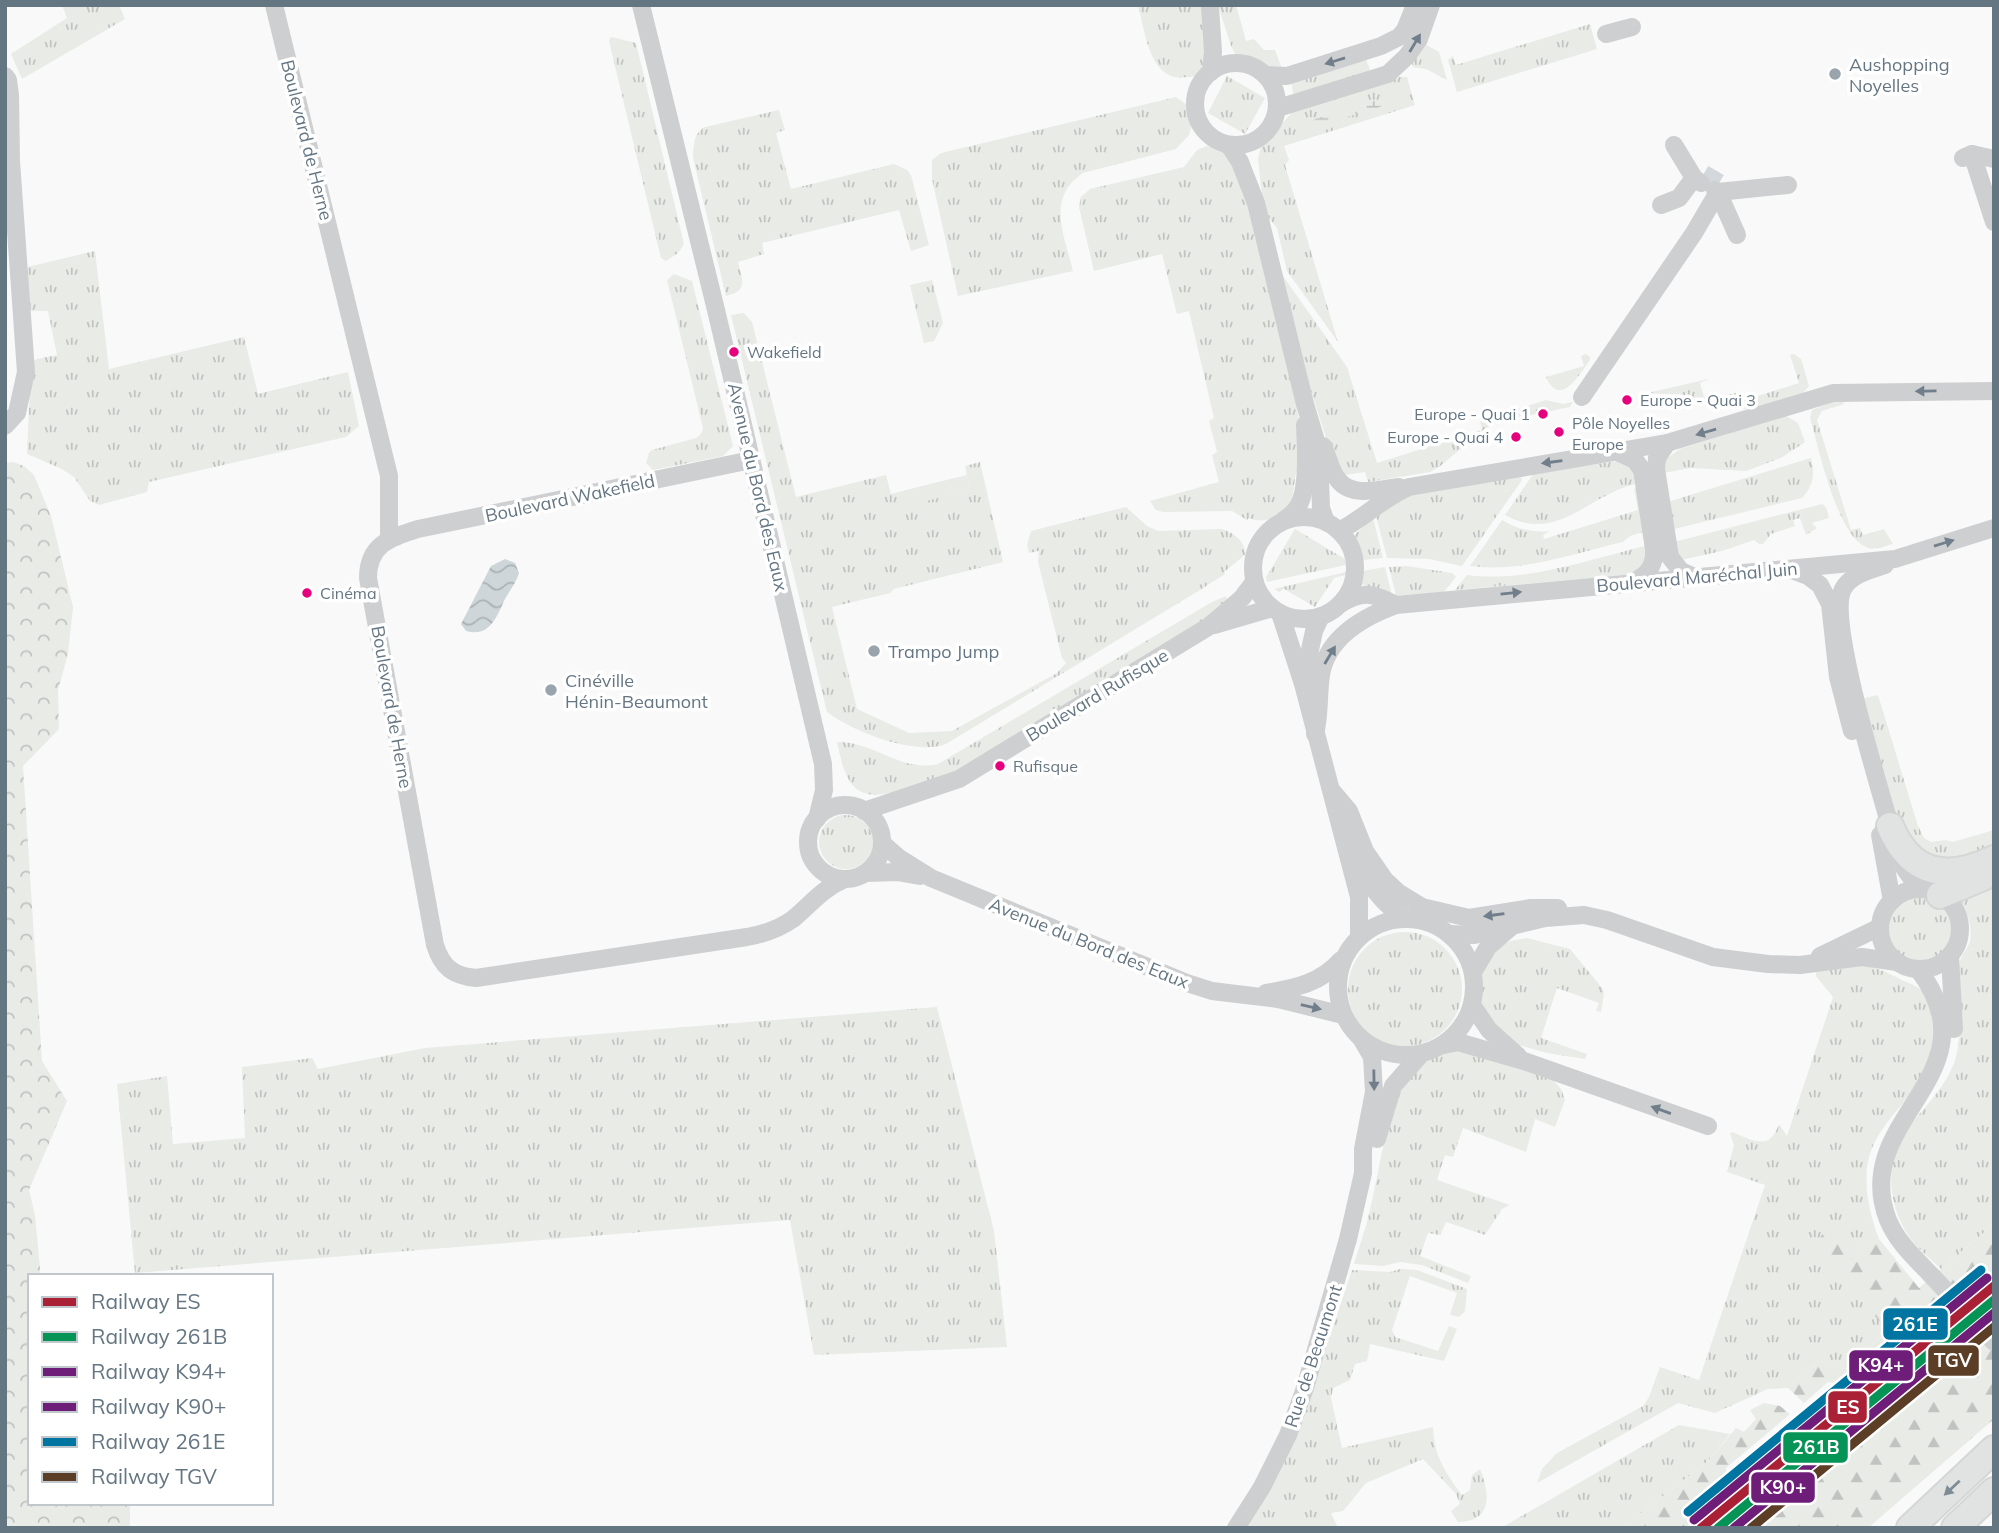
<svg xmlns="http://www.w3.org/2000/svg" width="1999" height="1533" viewBox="0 0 1999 1533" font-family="Mulish,sans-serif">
  <defs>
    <pattern id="grass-tufts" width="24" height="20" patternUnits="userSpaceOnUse" patternTransform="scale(1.75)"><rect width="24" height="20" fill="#e8ebe6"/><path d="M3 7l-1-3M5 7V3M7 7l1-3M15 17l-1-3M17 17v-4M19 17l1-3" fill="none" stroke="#c0c3c0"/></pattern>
    <pattern id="forest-firs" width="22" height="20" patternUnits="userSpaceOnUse" patternTransform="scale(1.75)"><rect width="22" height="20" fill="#e8ebe6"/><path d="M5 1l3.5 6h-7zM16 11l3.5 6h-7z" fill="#c0c3c0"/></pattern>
    <pattern id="wetland-marsh" width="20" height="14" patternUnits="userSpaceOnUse" patternTransform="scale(1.75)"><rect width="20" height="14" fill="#e8ebe6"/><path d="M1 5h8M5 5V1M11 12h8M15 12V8" fill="none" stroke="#c0c3c0"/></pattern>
    <pattern id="park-crowns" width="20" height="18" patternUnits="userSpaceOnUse" patternTransform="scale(1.75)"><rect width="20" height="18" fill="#e8ebe6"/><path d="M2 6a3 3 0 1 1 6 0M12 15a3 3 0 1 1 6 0" fill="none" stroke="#c0c3c0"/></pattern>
    <pattern id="water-waves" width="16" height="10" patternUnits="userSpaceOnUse" patternTransform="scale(1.75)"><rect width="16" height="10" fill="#ced6d9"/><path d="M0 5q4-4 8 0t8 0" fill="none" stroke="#abb2b5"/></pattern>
  </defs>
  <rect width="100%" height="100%" fill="#f9f9f9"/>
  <g fill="url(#grass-tufts)">
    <polygon points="62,5 119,5 125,19 22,79 11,54 67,18"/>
    <path d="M 1138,5 L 1201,5 L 1208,61 L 1197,76 C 1190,77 1181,78 1174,77 C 1148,70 1144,27 1138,5 Z"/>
    <polygon points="1218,5 1236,5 1246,41 1254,39 1264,50 1275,50 1282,69 1266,68 1236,55 1231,46"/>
    <polygon points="1590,24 1597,49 1457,92 1448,60 1453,56 1456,65"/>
    <polygon points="611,37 636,43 684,244 678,253 666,261 661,258 609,41"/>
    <polygon points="1421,42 1439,52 1447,80 1426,69 1413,67 1410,59"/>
    <polygon points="1362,58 1366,60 1370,69 1367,74 1294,96 1291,82"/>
    <polygon points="1227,76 1265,98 1245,134 1208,113"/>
    <polygon points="1399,77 1407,77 1415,105 1284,146 1289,160 1285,165 1338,342 1287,271 1277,228 1267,216 1262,194 1258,159 1261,147 1294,110"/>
    <path d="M 1176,97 L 1187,105 L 1193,121 L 1189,135 L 1176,149 L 1083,173 C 1046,198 1064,234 1073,271 L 958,296 L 932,179 L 932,160 L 941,153 Z"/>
    <path d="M 779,110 L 785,130 L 776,133 L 791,189 L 894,164 L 907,170 L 911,175 L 929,245 L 911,251 L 899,210 L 762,243 L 764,254 L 738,262 C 742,279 749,291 726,296 L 693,158 C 694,144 693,134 705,127 Z"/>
    <path d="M 1207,146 L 1223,151 L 1233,159 L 1249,206 L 1297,408 L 1300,425 L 1299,472 L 1296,473 L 1291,505 C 1277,516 1267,525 1249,518 L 1247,520 L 1232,511 L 1163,512 L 1156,510 L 1150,501 L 1219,482 L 1212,455 L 1217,452 L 1209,421 L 1214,418 L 1189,311 L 1177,314 L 1162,254 L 1094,271 L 1079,207 L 1081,197 L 1090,189 L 1184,167 L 1197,150 Z"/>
    <polygon points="95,251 109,369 244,337 258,394 348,372 359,426 346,437 149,482 147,492 99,505 90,501 74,477 62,469 27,454 31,363 37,359 57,355 48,311 31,311 26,306 23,268"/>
    <polygon points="674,274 692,281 733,446 723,456 653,470 646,463 649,453 652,450 696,438 701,434 703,428 667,280"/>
    <polygon points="1283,276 1347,367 1377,463 1482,430 1480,421 1546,400 1563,404 1573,402 1570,407 1497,422 1483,430 1439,467 1430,472 1368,482 1365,472 1345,475 1330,450 1307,379"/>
    <polygon points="932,280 943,323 934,341 924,343 910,285"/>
    <path d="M 744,313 L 752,322 L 796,497 L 886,475 L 891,494 L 918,487 L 923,501 L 970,490 L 965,466 L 980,462 L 1003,562 L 894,589 L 890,593 L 832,607 L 857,709 L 909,733 L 952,731 L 1057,673 L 1066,663 L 1062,658 L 1038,562 L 1039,551 L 1029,553 L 1027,545 L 1031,531 L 1126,507 L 1147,526 L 1158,531 L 1221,529 C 1233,532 1246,541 1245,555 L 1224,572 L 1225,574 L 1200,590 L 946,744 C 914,756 854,732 827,712 L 731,315 Z"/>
    <path d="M 1586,354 L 1590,357 L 1590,360 C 1580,374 1560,409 1546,377 L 1584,366 L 1581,356 Z"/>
    <path d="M 1794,354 L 1801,359 L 1809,386 L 1803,393 L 1757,408 L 1745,409 L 1732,409 L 1687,399 L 1684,395 L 1647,393 L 1709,379 L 1700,383 L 1704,397 C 1715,394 1724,396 1736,393 L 1739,402 L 1799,383 L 1790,355 Z"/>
    <path d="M 1842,398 L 1844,404 L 1822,411 L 1817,420 L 1851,530 L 1860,528 L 1863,535 L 1884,529 L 1893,544 C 1885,546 1875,551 1866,547 C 1837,535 1819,449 1810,418 L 1812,410 Z"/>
    <polygon points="1786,416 1798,423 1805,442 1781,458 1746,471 1691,468 1663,473 1663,461 1680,449"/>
    <path d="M 1811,458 C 1815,474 1814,485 1802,498 L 1670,530 L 1664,503 Z"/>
    <path d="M 1618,461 L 1631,463 L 1640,483 C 1590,492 1558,545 1505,515 L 1534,473 Z"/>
    <polygon points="1520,476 1522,480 1462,566 1429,559 1387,558 1376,516 1400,496"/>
    <path d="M 1640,487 L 1647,531 L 1630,536 L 1623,542 C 1574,553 1522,573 1470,566 L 1502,520 C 1516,529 1534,533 1550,531 L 1543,535 L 1544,539 L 1638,510 L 1634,489 Z"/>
    <polygon points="1822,504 1826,507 1829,518 1812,523 1817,528 1806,535 1800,518 1793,520 1795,526 1771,534 1763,544 1759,544 1754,540 1722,551 1681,560 1674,542"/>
    <polygon points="1373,518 1383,558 1362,560 1358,543 1353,536"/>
    <polygon points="1295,529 1345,559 1346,565 1267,582 1266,577"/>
    <path d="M 1649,545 L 1651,554 L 1638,574 L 1455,590 L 1467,575 C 1527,583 1590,559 1649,545 Z"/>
    <polygon points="1407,566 1452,573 1456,577 1444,592 1396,596 1389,567"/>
    <polygon points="1385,567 1392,596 1361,584 1363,571"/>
    <polygon points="1346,572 1346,575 1334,578 1315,607 1284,589 1279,592 1274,589"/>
    <path d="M 1226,596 L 1229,604 L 959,771 L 891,797 L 889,793 C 849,802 844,773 837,742 C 873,741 902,773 938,764 L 1212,602 Z"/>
    <polygon points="1878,695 1918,826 1924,838 1931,842 1945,840 1953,842 1994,830 1994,855 1956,868 1904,843 1861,699"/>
    <circle cx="846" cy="842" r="27"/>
    <path d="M 1994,880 L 1994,1224 L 1941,1269 C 1930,1258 1916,1248 1908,1235 C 1889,1206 1884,1165 1904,1134 C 1921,1109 1945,1090 1955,1060 C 1965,1029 1955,996 1959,965 C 1960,956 1968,949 1970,941 C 1973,925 1966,908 1958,896 Z"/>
    <circle cx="1920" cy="929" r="32"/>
    <circle cx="1405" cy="989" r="57"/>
    <polygon points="1527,938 1570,949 1603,989 1604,994 1601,1012 1596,1011 1599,1003 1557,988 1541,1038 1587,1054 1585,1059 1547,1053 1508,1042 1481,1005 1481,977 1483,966 1499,947 1510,941"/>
    <path d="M 1859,962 L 1859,966 C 1878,965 1892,976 1909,983 C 1929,992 1930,999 1932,1020 C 1933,1028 1935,1039 1934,1047 C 1930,1086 1884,1114 1871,1151 C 1861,1178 1869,1213 1879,1239 L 1859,1250 L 1888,1330 L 1845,1369 L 1821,1361 L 1788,1388 L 1768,1389 L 1715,1413 L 1678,1403 L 1537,1483 L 1542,1469 L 1557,1453 L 1643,1406 L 1649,1397 L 1660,1367 L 1699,1380 L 1765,1185 L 1727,1172 L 1734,1145 L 1730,1134 L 1732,1132 C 1752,1140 1770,1152 1779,1124 L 1787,1136 L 1833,997 L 1816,976 L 1816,970 Z"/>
    <polygon points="937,1007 994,1231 1007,1347 814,1355 790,1220 135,1273 117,1084 167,1076 173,1144 245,1138 242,1067 312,1058 318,1069 425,1048"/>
    <path d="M 1457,1050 L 1471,1051 L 1553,1080 L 1561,1089 L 1565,1100 L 1555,1127 L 1535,1119 L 1526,1152 L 1463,1128 L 1453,1157 L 1445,1155 L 1437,1180 L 1510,1205 L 1502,1209 L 1485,1235 L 1446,1222 L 1440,1235 L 1428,1233 L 1420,1256 L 1471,1276 L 1468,1283 L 1422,1265 L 1400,1262 L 1383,1266 L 1354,1264 C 1358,1250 1363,1236 1367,1222 C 1379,1181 1386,1091 1421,1064 C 1431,1057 1445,1054 1457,1050 Z"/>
    <path d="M 1400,1269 L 1417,1270 L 1467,1289 L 1465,1311 L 1459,1317 L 1450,1315 L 1457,1293 L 1410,1276 L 1392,1330 L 1395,1337 L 1438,1351 L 1449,1326 L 1457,1329 L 1444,1361 L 1370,1344 L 1367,1361 L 1355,1364 L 1350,1380 L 1333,1388 L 1331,1398 L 1342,1448 L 1433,1427 C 1434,1456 1445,1472 1462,1495 L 1470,1490 L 1472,1475 L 1480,1469 C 1490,1493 1493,1522 1458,1522 L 1451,1511 L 1460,1504 L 1456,1494 L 1423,1459 L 1366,1483 L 1343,1511 L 1331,1513 L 1338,1528 L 1245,1528 L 1293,1445 L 1352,1270 L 1390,1272 Z"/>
    <polygon points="1679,1425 1730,1434 1707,1462 1622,1528 1501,1528"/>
  </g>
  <g fill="url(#forest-firs)">
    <polygon points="1994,1224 1994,1272 1855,1388 1828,1382 1804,1403 1788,1388 1821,1361 1846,1369 1888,1330 1811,1247 1831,1225 1859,1250 1879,1239 1919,1288"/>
    <polygon points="1994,1314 1994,1419 1868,1528 1739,1528"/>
    <polygon points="1764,1403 1780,1406 1790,1414 1726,1468 1725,1495 1685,1528 1622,1528 1707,1462 1736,1428 1744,1432 1756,1419 1750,1410"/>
  </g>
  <polygon fill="url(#wetland-marsh)" points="1391,96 1393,103 1314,127 1312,120"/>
  <polygon fill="url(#park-crowns)" points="13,462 24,466 34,475 51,516 73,607 68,654 58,690 59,729 23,766 42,1061 67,1101 29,1190 35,1215 40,1268 39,1276 30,1276 30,1503 130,1503 130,1528 5,1528 5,463"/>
  <polygon fill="#e8ebe6" points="967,475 970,490 922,502 918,487"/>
  <path fill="url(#water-waves)" d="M 505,559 L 515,563 L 519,573 C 516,583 510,590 505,599 C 497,616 490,638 466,631 L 461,624 L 491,566 Z"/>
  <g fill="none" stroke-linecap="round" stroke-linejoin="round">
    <polyline stroke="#d4d8dc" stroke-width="18" stroke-dasharray="18 9" stroke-linecap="butt" points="1707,186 1718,167"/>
    <defs>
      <g id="highway">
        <path d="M 1890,826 C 1911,876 1948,881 1994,859"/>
        <polyline points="1940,895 1983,877"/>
        <polyline points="1910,1528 1994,1449"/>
        <polyline points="1955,1528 1994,1491"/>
      </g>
    </defs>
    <use href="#highway" stroke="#d5d6d6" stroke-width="30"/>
    <g stroke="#cecfd0" stroke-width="18">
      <polyline points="274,5 389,476 389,540"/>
      <polyline points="641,5 716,310 823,764 824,790 817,819"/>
      <polyline points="1210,7 1213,52 1211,72"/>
      <polyline points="1606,34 1632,27"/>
      <circle cx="1236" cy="104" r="41"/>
      <polyline points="1265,75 1287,76 1381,46 1399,37 1405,30 1415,5"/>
      <polyline points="5,76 8,80 10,95 11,161 26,372 17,413 5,426"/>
      <polyline points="1278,108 1388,74 1407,56 1419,39 1431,5"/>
      <polyline points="1229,145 1240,162 1256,203 1305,404 1319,451 1321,508 1326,522"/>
      <polyline points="1674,145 1694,178 1701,183"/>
      <polyline points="1972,154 1994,222"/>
      <polyline points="1963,158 1972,154 1994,159"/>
      <polyline points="1715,190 1718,192 1788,185"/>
      <polyline points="1718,192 1737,235"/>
      <polyline points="1661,205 1679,198 1694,178"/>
      <polyline points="1582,397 1694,233 1718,192"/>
      <polyline points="1667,443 1657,458 1656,469 1670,557 1681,571 1694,577"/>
      <path d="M 1323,446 C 1328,456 1330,468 1336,477 C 1350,499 1377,489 1399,487"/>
      <path d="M 1620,453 L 1635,460 L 1642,470 L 1654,549 C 1655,566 1648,575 1633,582"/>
      <path d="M 751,460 L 418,529 C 389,538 368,545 368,578 L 435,945 C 442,967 453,976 476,978 L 747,937 C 764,934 779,929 793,919 C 811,904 823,888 845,879"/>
      <circle cx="1304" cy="568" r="51"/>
      <path d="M 1284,520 C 1288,517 1294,513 1297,508 C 1309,491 1306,446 1305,425"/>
      <path d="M 1339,531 C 1364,518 1383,498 1409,487 L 1667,443 L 1833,393 L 1994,391"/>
      <path d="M 1885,565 C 1871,570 1851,574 1843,589 C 1827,620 1879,785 1890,826 C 1893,855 1902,867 1920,889"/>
      <polyline points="1792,570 1808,576 1820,585 1830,604 1838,677 1852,731"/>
      <path d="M 1340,604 C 1363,590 1373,593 1396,605"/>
      <polyline points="1280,613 1303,684 1359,897 1359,937"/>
      <polyline points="1214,625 1272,608"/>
      <polyline points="1303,683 1314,631 1321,616"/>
      <path d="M 1315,734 C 1320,715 1318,695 1321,675 C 1327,637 1363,617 1396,605 L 1895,559 L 1994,528"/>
      <polyline points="1333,792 1349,811 1365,851 1385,880 1399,893 1422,907 1469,918 1531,908 1558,908"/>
      <circle cx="845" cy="842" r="37"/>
      <polyline points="864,811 959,779 1208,627 1242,598 1254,582"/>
      <polyline points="1880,835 1892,901"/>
      <polyline points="882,843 899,858 931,878 1187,983 1212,991 1278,999 1343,1015"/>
      <path d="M 1356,859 C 1369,884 1381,904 1407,919"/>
      <polyline points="866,873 897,872 920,876"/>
      <circle cx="1920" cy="929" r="40"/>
      <circle cx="1406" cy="987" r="68"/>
      <polyline points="1449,934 1474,935 1545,918 1584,915 1607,920 1713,957 1768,964 1800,965 1862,957 1897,962"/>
      <polyline points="1820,956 1880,927"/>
      <polyline points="1950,956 1954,1029"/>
      <path d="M 1918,969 C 1999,1076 1848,1118 1888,1220 C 1897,1242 1915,1258 1931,1275 C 1952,1297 1973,1319 1994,1342"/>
      <polyline points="1473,972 1488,947 1511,927"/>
      <path d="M 1266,993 C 1296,988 1321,983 1341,960"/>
      <polyline points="1472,1005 1489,1030 1518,1056"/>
      <polyline points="1444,1045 1458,1042 1524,1061 1708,1126"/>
      <polyline points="1377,1139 1393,1086 1421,1054"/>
      <polyline points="1236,1528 1262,1487 1288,1435 1305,1388 1348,1239 1363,1173 1363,1149 1374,1092 1372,1057 1362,1040"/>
    </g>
    <use href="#highway" stroke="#e1e2e2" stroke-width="26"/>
    <defs>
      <polyline id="rail-1" points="1701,1528 1994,1286"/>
      <polyline id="rail-2" points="1718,1528 1994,1300"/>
      <polyline id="rail-3" points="1694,1520 1987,1278"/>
      <polyline id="rail-4" points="1734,1528 1994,1313"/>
      <polyline id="rail-5" points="1688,1512 1981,1270"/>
      <polyline id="rail-6" points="1751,1528 1994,1327"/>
    </defs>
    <use href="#rail-1" stroke="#fff" stroke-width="14"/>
    <use href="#rail-2" stroke="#fff" stroke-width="14"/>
    <use href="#rail-3" stroke="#fff" stroke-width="14"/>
    <use href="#rail-4" stroke="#fff" stroke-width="14"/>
    <use href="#rail-5" stroke="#fff" stroke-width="14"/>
    <use href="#rail-6" stroke="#fff" stroke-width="14"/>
    <use href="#rail-1" stroke="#aa2135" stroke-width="9"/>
    <use href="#rail-2" stroke="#069456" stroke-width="9"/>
    <use href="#rail-3" stroke="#6e1e78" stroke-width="9"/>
    <use href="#rail-4" stroke="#6e1e78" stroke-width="9"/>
    <use href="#rail-5" stroke="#0075a1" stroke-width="9"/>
    <use href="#rail-6" stroke="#5c3e26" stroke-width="9"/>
  </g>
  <defs><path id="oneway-solid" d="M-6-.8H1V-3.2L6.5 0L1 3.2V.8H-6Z" transform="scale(1.75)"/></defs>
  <g fill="#707f8b">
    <use href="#oneway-solid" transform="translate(1415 43) rotate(-59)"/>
    <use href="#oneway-solid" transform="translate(1335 61) rotate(163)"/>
    <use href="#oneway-solid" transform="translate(1926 391) rotate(179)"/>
    <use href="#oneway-solid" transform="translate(1706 432) rotate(164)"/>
    <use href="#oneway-solid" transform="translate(1552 462) rotate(172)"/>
    <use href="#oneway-solid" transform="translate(1944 543) rotate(-17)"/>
    <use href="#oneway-solid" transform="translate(1511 593) rotate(-6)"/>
    <use href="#oneway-solid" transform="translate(1330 655) rotate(-59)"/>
    <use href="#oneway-solid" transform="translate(1494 915) rotate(172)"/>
    <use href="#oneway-solid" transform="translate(1311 1007) rotate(13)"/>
    <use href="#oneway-solid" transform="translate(1374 1080) rotate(89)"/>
    <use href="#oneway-solid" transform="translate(1661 1110) rotate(-160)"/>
  </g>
  <use fill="#7e8c96" href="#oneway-solid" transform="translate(1952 1488) rotate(137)"/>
  <g fill="#99a4ac" stroke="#fff" stroke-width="2.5">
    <circle cx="1835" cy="74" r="7"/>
    <circle cx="874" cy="651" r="7"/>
    <circle cx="551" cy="690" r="7"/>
  </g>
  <g fill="#e5007d" stroke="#fff" stroke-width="2.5">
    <circle cx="734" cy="352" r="6"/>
    <circle cx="1627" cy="400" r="6"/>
    <circle cx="1543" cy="414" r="6"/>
    <circle cx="1559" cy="432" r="6"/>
    <circle cx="1516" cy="437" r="6"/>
    <circle cx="307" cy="593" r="6"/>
    <circle cx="1000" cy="766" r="6"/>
  </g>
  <g text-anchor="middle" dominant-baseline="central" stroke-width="7" stroke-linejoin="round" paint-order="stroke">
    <g font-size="16" fill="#657683" stroke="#fff" text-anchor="start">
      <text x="747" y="352">Wakefield</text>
      <text x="1640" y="400">Europe - Quai 3</text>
      <text x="1530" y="414" text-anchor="end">Europe - Quai 1</text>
      <text x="1572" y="423">Pôle Noyelles<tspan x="1572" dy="21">Europe</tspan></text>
      <text x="1503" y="437" text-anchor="end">Europe - Quai 4</text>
      <text x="320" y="593">Cinéma</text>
      <text x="1013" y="766">Rufisque</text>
    </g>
    <g font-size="18" fill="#657683" stroke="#fff" text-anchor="start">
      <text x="1849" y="64">Aushopping<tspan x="1849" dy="21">Noyelles</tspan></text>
      <text x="888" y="651">Trampo Jump</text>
      <text x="565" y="680">Cinéville<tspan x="565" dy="21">Hénin-Beaumont</tspan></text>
    </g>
    <g font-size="18" fill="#657683" stroke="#fff">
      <text transform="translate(307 140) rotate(76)">Boulevard de Herne</text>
      <text transform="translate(758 487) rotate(77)">Avenue du Bord des Eaux</text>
      <text transform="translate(570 498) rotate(-12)">Boulevard Wakefield</text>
      <text transform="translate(1697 577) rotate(-5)">Boulevard Maréchal Juin</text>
      <text transform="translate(1097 695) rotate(-31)">Boulevard Rufisque</text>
      <text transform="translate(392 707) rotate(80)">Boulevard de Herne</text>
      <text transform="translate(1089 943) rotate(22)">Avenue du Bord des Eaux</text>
      <text transform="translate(1313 1356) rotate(-72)">Rue de Beaumont</text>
    </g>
  </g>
  <g stroke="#fff" stroke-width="2.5">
    <rect x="1882" y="1307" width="67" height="34" rx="7" fill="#0075a1"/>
    <rect x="1927" y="1344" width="53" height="33" rx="7" fill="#5c3e26"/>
    <rect x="1848" y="1349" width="66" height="33" rx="7" fill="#6e1e78"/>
    <rect x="1827" y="1390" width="41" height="34" rx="7" fill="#aa2135"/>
    <rect x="1782" y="1431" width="67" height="33" rx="7" fill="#069456"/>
    <rect x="1750" y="1471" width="66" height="33" rx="7" fill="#6e1e78"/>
  </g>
  <g font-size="19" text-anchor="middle" font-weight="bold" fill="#fff">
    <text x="1915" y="1331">261E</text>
    <text x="1953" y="1367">TGV</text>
    <text x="1881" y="1372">K94+</text>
    <text x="1848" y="1414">ES</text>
    <text x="1816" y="1454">261B</text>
    <text x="1783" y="1494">K90+</text>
  </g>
  <rect width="1999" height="1533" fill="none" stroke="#657683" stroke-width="14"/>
  <rect x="28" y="1274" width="245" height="231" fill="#ffffff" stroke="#c1c8cd" stroke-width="2"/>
  <rect x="42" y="1297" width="35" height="10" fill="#aa2135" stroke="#c1c8cd" stroke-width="2"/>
  <text x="91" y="1309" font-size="21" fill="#657683">Railway ES</text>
  <rect x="42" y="1332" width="35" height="10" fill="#069456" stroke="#c1c8cd" stroke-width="2"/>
  <text x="91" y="1344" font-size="21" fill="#657683">Railway 261B</text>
  <rect x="42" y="1367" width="35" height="10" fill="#6e1e78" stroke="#c1c8cd" stroke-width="2"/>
  <text x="91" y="1379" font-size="21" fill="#657683">Railway K94+</text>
  <rect x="42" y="1402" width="35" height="10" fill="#6e1e78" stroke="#c1c8cd" stroke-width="2"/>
  <text x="91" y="1414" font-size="21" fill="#657683">Railway K90+</text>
  <rect x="42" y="1437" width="35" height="10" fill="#0075a1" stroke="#c1c8cd" stroke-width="2"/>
  <text x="91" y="1449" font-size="21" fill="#657683">Railway 261E</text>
  <rect x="42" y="1472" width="35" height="10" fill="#5c3e26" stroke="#c1c8cd" stroke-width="2"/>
  <text x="91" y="1484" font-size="21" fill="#657683">Railway TGV</text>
</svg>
